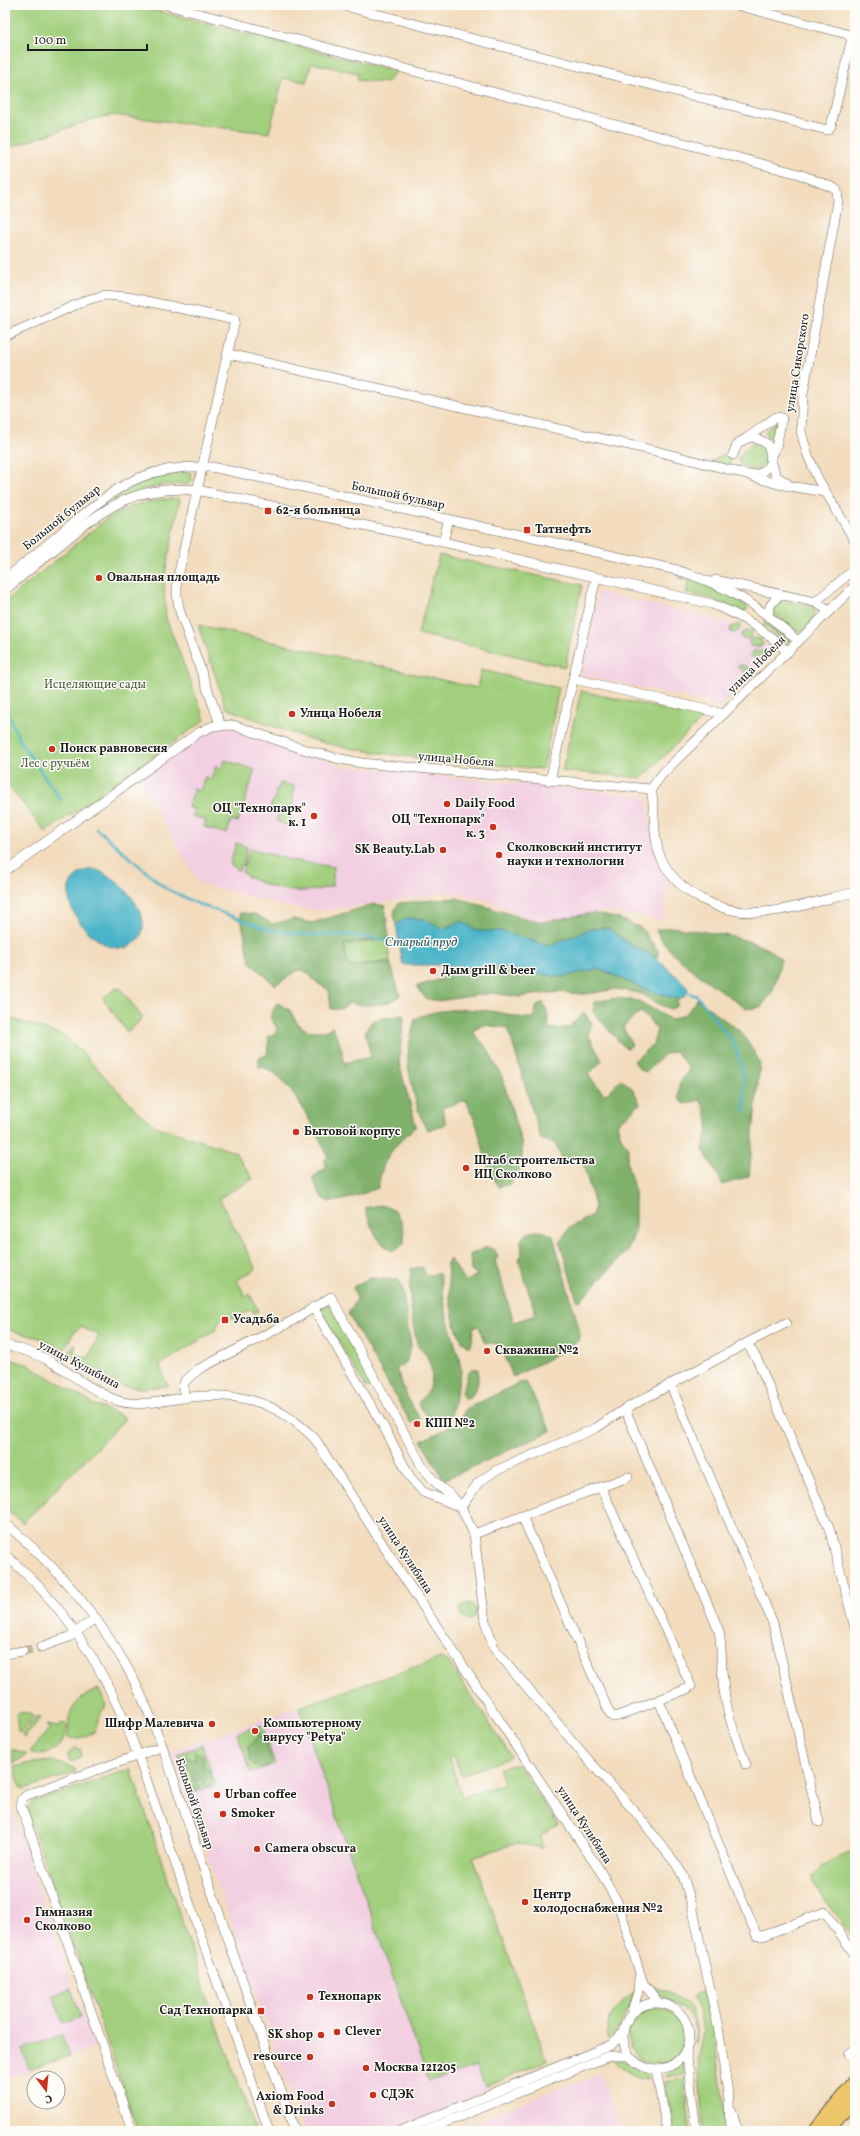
<svg xmlns="http://www.w3.org/2000/svg" width="860" height="2136" viewBox="0 0 860 2136" font-family="Vollkorn,serif">
  <rect width="100%" height="100%" fill="#fdfcf7"/>
  <filter id="ink" filterUnits="userSpaceOnUse"><feTurbulence type="fractalNoise" baseFrequency=".025" numOctaves="2"/><feDisplacementMap in="SourceGraphic" scale="8" xChannelSelector="R" yChannelSelector="G"/><feConvolveMatrix kernelMatrix="1 2 1 2 8 2 1 2 1" color-interpolation-filters="sRGB"/></filter>
  <filter id="wash" filterUnits="userSpaceOnUse"><feTurbulence type="fractalNoise" baseFrequency=".012" numOctaves="4" result="noise"/><feDisplacementMap in="SourceGraphic" scale="16" xChannelSelector="R" yChannelSelector="G"/><feGaussianBlur stdDeviation="0.9" result="paint"/><feColorMatrix in="noise" values="0 0 0 0 0 0 0 0 0 0 0 0 0 0 0 0 0 1.4 0 .05"/><feComposite in="paint" operator="in"/></filter>
  <g filter="url(#wash)">
    <rect width="100%" height="100%" fill="#f2dcbd"/>
    <g fill="#f2cfe1">
      <polygon points="599,592 728,623 744,630 765,645 769,650 769,659 720,705 582,675"/>
      <polygon points="229,727 246,731 341,766 644,796 648,806 649,826 657,861 667,880 663,920 606,911 538,921 486,900 450,892 323,911 289,907 199,883 139,780 205,733 216,729"/>
      <polygon points="299,1707 429,2082 477,2066 486,2091 438,2112 385,2131 304,2131 171,1751"/>
      <polygon points="5,1792 94,2048 5,2079"/>
      <polygon points="600,2075 621,2131 454,2131 544,2094"/>
    </g>
    <g fill="#a1cf7d" stroke="#5e764c">
      <polygon points="6,5 133,5 396,71 387,83 357,80 358,73 312,63 306,82 283,78 269,133 112,115 97,118 5,149"/>
      <polygon points="777,421 774,443 764,433"/>
      <path d="M 754,443 L 759,443 L 766,448 C 766,459 765,469 752,470 L 740,464 L 738,458 L 746,448 Z"/>
      <polygon points="729,452 731,469 711,461"/>
      <polygon points="183,471 191,473 192,480 189,484 163,485 146,489 113,501 112,499 143,481"/>
      <polygon points="164,499 180,499 166,569 164,587 165,606 166,618 205,720 46,832 5,782 5,602 106,519 131,506"/>
      <polygon points="439,555 582,585 565,667 418,634"/>
      <path d="M 679,576 C 704,582 726,592 747,606 L 747,610 L 742,612 L 712,599 L 686,593 L 689,581 L 679,578 Z"/>
      <path d="M 779,600 L 813,606 C 818,616 810,626 801,631 L 792,629 L 773,613 L 772,609 Z"/>
      <polygon points="767,619 790,639 791,641 786,642 763,624"/>
      <polygon points="739,624 741,626 739,630 735,633 730,632 731,627"/>
      <path d="M 198,625 L 477,688 L 481,670 L 559,688 L 543,769 C 476,763 409,759 344,747 C 303,740 264,722 226,708 Z"/>
      <polygon points="747,631 752,632 751,638 747,639 741,638 741,634"/>
      <polygon points="756,638 761,639 763,645 756,647 750,646 749,641"/>
      <path d="M 753,651 L 763,651 L 765,655 C 761,659 754,659 750,655 Z"/>
      <polygon points="741,665 748,667 750,670 745,672 737,667"/>
      <polygon points="581,691 703,718 642,778 562,771"/>
      <polygon points="225,760 255,770 238,822 231,820 227,834 204,827 206,820 192,816 194,809 188,807 194,789 200,791 205,777 211,779 216,766 222,768"/>
      <path d="M 280,783 L 294,786 L 291,827 L 277,821 L 278,814 L 272,811 C 269,804 273,803 275,798 L 276,789 L 279,789 Z"/>
      <polygon points="236,843 247,847 243,866 241,865 239,871 230,864"/>
      <path d="M 250,848 L 290,860 L 334,867 L 332,886 C 300,896 270,891 242,873 Z"/>
      <polygon points="387,939 390,961 348,967 345,945"/>
      <polygon points="116,988 121,989 142,1017 141,1020 127,1032 103,998"/>
      <path d="M 5,1017 L 62,1035 L 76,1046 L 137,1111 L 155,1126 L 235,1152 L 253,1179 L 219,1198 L 256,1269 L 237,1280 L 245,1296 L 250,1294 L 258,1311 L 254,1313 L 252,1309 L 234,1318 C 224,1316 218,1319 217,1329 L 160,1365 L 165,1381 L 169,1386 L 143,1388 L 122,1386 L 68,1354 L 74,1345 L 76,1346 L 74,1352 L 88,1358 L 99,1335 L 81,1327 L 74,1332 L 64,1350 L 43,1339 L 5,1329 Z"/>
      <polygon points="329,1304 375,1383 366,1388 320,1309"/>
      <polygon points="5,1358 29,1365 95,1405 126,1418 23,1523 5,1509"/>
      <circle cx="468" cy="1612" r="8"/>
      <polygon points="441,1658 448,1661 511,1756 509,1758 461,1775 454,1756 449,1757 462,1797 504,1784 498,1769 518,1764 558,1825 541,1835 542,1848 517,1843 473,1857 547,2061 485,2087 477,2066 429,2082 299,1707"/>
      <path d="M 99,1689 L 107,1706 L 102,1711 L 94,1732 L 78,1739 L 67,1737 C 70,1730 68,1724 69,1718 C 72,1704 86,1693 99,1689 Z"/>
      <polygon points="19,1712 28,1713 33,1716 20,1733 18,1731 16,1714"/>
      <polygon points="36,1716 40,1718 25,1738 22,1735"/>
      <path d="M 65,1723 L 67,1726 C 67,1745 48,1759 30,1752 L 50,1728 L 46,1726 L 47,1725 L 57,1727 Z"/>
      <polygon points="262,1725 275,1764 251,1773 237,1733"/>
      <polygon points="202,1745 216,1785 191,1794 178,1754"/>
      <polygon points="75,1748 81,1749 81,1756 75,1761 70,1761 68,1758 68,1754"/>
      <polygon points="12,1749 27,1754 14,1764"/>
      <polygon points="5,1750 9,1753 9,1766 5,1767"/>
      <polygon points="52,1761 74,1768 76,1772 24,1789 20,1787 15,1767 25,1764"/>
      <polygon points="131,1769 210,2005 256,2131 138,2131 30,1820 28,1807 32,1802"/>
      <polygon points="855,1849 855,1940 813,1883 812,1876 822,1866"/>
      <path d="M 648,1982 C 655,1990 664,1990 673,1995 C 692,2003 699,2024 695,2043 L 694,2043 C 701,2001 660,2006 648,1982 Z"/>
      <polygon points="71,1989 81,2017 63,2023 53,1995"/>
      <path d="M 635,1991 C 632,2002 619,2033 608,2039 C 604,2016 619,2005 635,1991 Z"/>
      <polygon points="704,1991 714,2028 727,2131 703,2131 698,2057 703,2032 700,2013 691,1999 696,1994"/>
      <circle cx="656" cy="2036" r="28"/>
      <polygon points="62,2035 69,2056 29,2069 22,2049"/>
      <path d="M 613,2058 C 626,2060 644,2065 649,2079 C 635,2078 621,2070 613,2058 Z"/>
      <polygon points="683,2061 684,2074 665,2077 667,2073"/>
      <polygon points="685,2078 690,2131 674,2131 665,2082"/>
      <polygon points="46,2124 47,2127 50,2126 52,2131 29,2131"/>
    </g>
    <g fill="#80b26c" stroke="#4e6744">
      <path d="M 457,898 L 524,918 L 543,922 L 592,913 L 620,919 L 641,928 L 658,951 L 658,956 L 655,957 L 632,946 L 608,928 L 591,929 L 548,946 L 478,931 L 461,921 L 444,929 C 423,923 418,911 396,925 C 393,917 393,911 399,903 Z"/>
      <path d="M 374,904 L 385,906 L 389,938 L 344,944 L 348,967 L 390,962 L 400,995 C 390,1006 365,1007 350,1003 L 341,1009 L 331,1009 L 329,990 L 317,983 L 307,972 L 299,970 L 275,985 L 250,962 L 240,913 L 255,914 L 273,924 L 293,919 L 312,923 Z"/>
      <path d="M 672,927 C 705,933 756,935 781,959 L 773,991 L 761,1007 L 746,1009 C 719,987 671,962 656,930 Z"/>
      <polygon points="446,966 469,968 485,967 562,977 596,969 607,972 646,990 678,999 677,1006 671,1009 658,1004 643,994 617,989 585,994 557,992 519,997 493,993 437,1001 425,998 417,986 442,979"/>
      <path d="M 617,998 L 639,1001 L 671,1020 L 687,1013 L 697,999 L 742,1033 L 760,1062 L 749,1176 L 723,1185 L 703,1149 C 709,1131 711,1117 700,1100 L 684,1104 L 679,1098 L 679,1085 L 689,1069 L 676,1051 L 665,1054 L 647,1072 L 640,1070 L 634,1061 L 653,1044 L 657,1030 L 647,1017 L 640,1012 L 623,1027 L 632,1045 L 628,1048 L 624,1047 L 593,1012 L 594,1002 Z"/>
      <path d="M 543,1002 L 547,1011 L 549,1029 L 568,1028 L 584,1013 L 592,1023 L 588,1034 L 602,1061 L 588,1075 L 604,1094 L 608,1093 L 621,1079 L 633,1089 L 640,1104 L 617,1124 L 621,1137 L 628,1148 L 627,1163 L 635,1192 L 635,1232 L 627,1251 L 580,1301 L 577,1300 L 560,1242 L 569,1228 L 592,1215 L 595,1206 L 583,1163 L 563,1163 L 556,1144 L 541,1139 L 508,1028 L 484,1025 L 472,1031 L 487,1048 L 502,1077 L 522,1145 L 522,1167 L 510,1184 L 498,1187 L 487,1164 L 477,1126 L 466,1100 L 442,1108 L 446,1124 L 428,1130 C 419,1122 409,1075 408,1062 C 407,1049 412,1032 415,1019 C 437,1007 476,1008 501,1013 C 514,1015 520,1019 534,1018 L 536,1007 Z"/>
      <path d="M 277,1003 L 289,1009 L 299,1026 L 310,1031 L 324,1031 L 333,1027 L 342,1050 L 344,1063 L 371,1057 L 365,1031 L 373,1020 L 404,1015 L 399,1063 L 416,1126 C 394,1146 382,1158 378,1188 C 367,1192 334,1206 325,1200 C 319,1196 316,1184 312,1178 L 327,1167 L 324,1160 L 328,1156 C 316,1133 287,1067 259,1067 L 259,1058 L 267,1055 L 269,1036 L 275,1034 L 277,1028 L 270,1017 Z"/>
      <path d="M 380,1205 C 399,1207 406,1227 404,1244 L 392,1251 C 375,1241 371,1226 365,1208 Z"/>
      <path d="M 535,1231 L 545,1232 L 553,1236 L 580,1332 L 578,1341 L 564,1351 L 513,1377 L 500,1344 L 484,1342 L 479,1326 L 473,1328 L 472,1342 L 469,1347 C 450,1336 449,1285 447,1264 L 450,1259 L 466,1282 L 478,1274 L 471,1271 L 470,1255 L 487,1247 L 495,1250 L 498,1257 L 495,1261 L 514,1322 L 536,1315 L 519,1260 L 522,1254 L 521,1240 L 526,1234 Z"/>
      <path d="M 422,1267 L 427,1276 L 438,1273 L 440,1276 L 447,1318 L 459,1357 L 461,1371 L 451,1416 L 438,1422 L 437,1427 L 422,1410 L 418,1402 C 434,1391 435,1371 426,1355 C 423,1351 418,1348 417,1343 C 411,1320 408,1293 411,1269 Z"/>
      <polygon points="369,1278 399,1280 402,1287 411,1346 406,1363 396,1369 409,1401 420,1419 411,1423 348,1314 357,1299 353,1287"/>
      <path d="M 472,1369 L 478,1369 C 479,1384 478,1392 465,1400 L 462,1392 L 468,1374 Z"/>
      <polygon points="526,1382 551,1431 444,1480 421,1441 458,1423 466,1409 519,1383"/>
      <path d="M 259,1731 L 265,1740 L 272,1762 C 267,1769 254,1769 250,1760 C 248,1755 250,1752 247,1747 L 259,1737 L 257,1734 Z"/>
      <polygon points="195,1752 203,1755 203,1766 209,1770 213,1783 211,1786 206,1786 200,1779 197,1779 198,1783 202,1787 195,1791 192,1776 183,1758 185,1756 194,1761"/>
    </g>
    <g fill="#4ab3c8" stroke="#336872">
      <path d="M 92,869 C 116,872 165,923 132,945 C 100,966 33,881 92,869 Z"/>
      <polygon points="407,918 424,919 444,929 461,921 478,931 501,931 548,946 591,929 608,928 632,946 655,957 685,984 688,989 684,997 678,999 646,990 607,972 596,969 562,977 485,967 469,968 440,965 403,965 396,925"/>
    </g>
    <g fill="none" stroke-linecap="round" stroke-linejoin="round">
      <g stroke="#4ab3c8" stroke-width="2.5">
        <polyline points="5,708 21,743 61,800"/>
        <polyline points="96,828 165,888 198,904 270,930 307,935 349,935 401,942"/>
        <polyline points="683,991 697,996 734,1044 743,1071 745,1111"/>
      </g>
    </g>
  </g>
  <g filter="url(#ink)">
    <g fill="none" stroke-linecap="round" stroke-linejoin="round">
      <polyline stroke="#c7b69d" stroke-width="9" stroke-dasharray="9 4.5" stroke-linecap="butt" points="23,1651 41,1647"/>
      <defs>
        <g id="minor">
          <polyline points="167,5 799,174 834,188 837,191 838,201 803,394 801,431 807,453 818,479 855,541"/>
          <polyline points="341,5 827,130 831,126 851,42 851,38 847,34 736,5"/>
          <polyline points="5,336 87,300 105,295 127,297 235,320 177,581 177,597 180,612 220,724"/>
          <path d="M 228,354 L 660,452 L 750,475 C 769,475 776,459 766,443 L 753,437 C 741,439 736,444 733,455"/>
          <polyline points="747,438 776,417 782,418 776,447 772,456"/>
          <polyline points="771,460 776,476 787,483"/>
          <polyline points="751,476 778,484 825,492"/>
          <polyline points="443,542 449,519"/>
          <path d="M 5,579 C 28,561 50,542 73,523 C 94,506 116,487 141,477 C 164,468 188,466 212,467 L 677,570 C 728,586 759,606 798,641"/>
          <polyline points="715,580 815,602 829,611"/>
          <path d="M 5,590 C 23,575 41,560 60,545 C 105,507 135,485 197,490 L 443,542 L 712,604 C 741,615 765,630 788,652"/>
          <polyline points="815,602 855,569"/>
          <polyline points="768,615 770,606 779,595"/>
          <polyline points="574,679 724,714"/>
          <polyline points="550,781 596,578"/>
          <polyline points="651,789 663,773 855,586"/>
          <path d="M 651,789 C 656,811 652,837 661,858 C 678,895 723,915 763,912 C 793,910 825,899 855,892"/>
          <polyline points="5,871 198,733 213,726 233,725 306,750 336,758 361,763 651,789"/>
          <polyline points="313,1307 386,1431 410,1477 423,1492 461,1507"/>
          <polyline points="747,1343 786,1323"/>
          <path d="M 5,1345 C 22,1349 38,1354 53,1363 C 73,1375 94,1392 116,1400 C 135,1407 157,1402 176,1399 C 233,1390 274,1398 315,1439 L 401,1573 L 600,1871 L 618,1903 L 643,1983 L 658,2002"/>
          <polyline points="670,1384 773,1623 819,1822"/>
          <polyline points="185,1398 183,1387 185,1381 199,1369 292,1321 331,1297 423,1468 440,1487 451,1495 461,1507 474,1534 485,1621 494,1648 584,1755 637,1814 676,1864 683,1876 692,1905 718,2027 729,2100 730,2131"/>
          <path d="M 625,1409 L 719,1631 C 722,1648 721,1664 723,1681 C 725,1710 736,1737 746,1765"/>
          <polyline points="461,1507 479,1482 495,1471 596,1428 625,1409 747,1343 757,1359 829,1528 855,1628"/>
          <polyline points="522,1516 610,1714 613,1717 618,1716 687,1689 691,1686 601,1487"/>
          <path d="M 5,1523 C 55,1565 96,1612 128,1669 C 161,1730 183,1809 206,1875 C 235,1960 265,2046 295,2131"/>
          <polyline points="474,1534 628,1477"/>
          <path d="M 5,1555 C 68,1607 111,1680 138,1756 L 269,2131"/>
          <polyline points="41,1647 69,1637 96,1618"/>
          <polyline points="5,1654 23,1651"/>
          <polyline points="659,1701 757,1936 762,1936 825,1912 855,1955"/>
          <circle cx="656" cy="2036" r="33"/>
          <polyline points="632,2011 638,1992 639,1978"/>
          <polyline points="686,2049 696,2131"/>
          <polyline points="849,2054 855,2049"/>
          <polyline points="656,2069 667,2131"/>
          <polyline points="732,2111 738,2131"/>
          <polyline points="132,2131 21,1806 21,1800 27,1795 161,1747"/>
          <polyline points="400,2131 611,2045 622,2034"/>
          <polyline points="424,2131 609,2056 629,2056"/>
        </g>
        <g id="major">
          <polyline points="814,2131 855,2081"/>
          <polyline points="828,2131 855,2098"/>
        </g>
      </defs>
      <use href="#minor" stroke="#675f54" stroke-width="10"/>
      <use href="#major" stroke="#675f54" stroke-width="14"/>
      <use href="#minor" stroke="#fff" stroke-width="9"/>
      <use href="#major" stroke="#ecc669" stroke-width="12"/>
    </g>
  </g>
  <g fill="#c8321e" stroke="#fdfcf7" stroke-width="1.5">
    <rect x="264" y="507" width="8" height="8" rx="2"/>
    <rect x="523" y="526" width="8" height="8" rx="2"/>
    <circle cx="99" cy="578" r="4"/>
    <circle cx="292" cy="714" r="4"/>
    <circle cx="52" cy="749" r="4"/>
    <circle cx="447" cy="804" r="4"/>
    <circle cx="314" cy="816" r="4"/>
    <circle cx="493" cy="827" r="4"/>
    <circle cx="443" cy="850" r="4"/>
    <circle cx="499" cy="855" r="4"/>
    <circle cx="433" cy="971" r="4"/>
    <circle cx="296" cy="1132" r="4"/>
    <circle cx="466" cy="1168" r="4"/>
    <rect x="221" y="1316" width="8" height="8" rx="2"/>
    <circle cx="487" cy="1351" r="4"/>
    <circle cx="417" cy="1424" r="4"/>
    <circle cx="212" cy="1724" r="4"/>
    <circle cx="255" cy="1731" r="4"/>
    <circle cx="217" cy="1795" r="4"/>
    <circle cx="223" cy="1814" r="4"/>
    <circle cx="257" cy="1849" r="4"/>
    <circle cx="525" cy="1902" r="4"/>
    <circle cx="27" cy="1920" r="4"/>
    <circle cx="310" cy="1997" r="4"/>
    <rect x="257" y="2007" width="8" height="8" rx="2"/>
    <circle cx="337" cy="2032" r="4"/>
    <circle cx="321" cy="2035" r="4"/>
    <circle cx="310" cy="2057" r="4"/>
    <circle cx="366" cy="2068" r="4"/>
    <circle cx="373" cy="2095" r="4"/>
    <circle cx="332" cy="2104" r="4"/>
  </g>
  <g text-anchor="middle" dominant-baseline="central" stroke-width="3" stroke-linejoin="round" paint-order="stroke">
    <g font-size="12" fill="#1c1c1c" stroke="#fdfcf7">
      <text transform="translate(798 363) rotate(-81)">улица Сикорского</text>
      <text transform="translate(398 496) rotate(12)">Большой бульвар</text>
      <text transform="translate(62 518) rotate(-39)">Большой бульвар</text>
      <text transform="translate(757 665) rotate(-45)">улица Нобеля</text>
      <text transform="translate(456 760) rotate(5)">улица Нобеля</text>
      <text transform="translate(79 1365) rotate(28)">улица Кулибина</text>
      <text transform="translate(405 1555) rotate(57)">улица Кулибина</text>
      <text transform="translate(194 1804) rotate(71)">Большой бульвар</text>
      <text transform="translate(584 1825) rotate(57)">улица Кулибина</text>
    </g>
    <g font-size="12" font-weight="bold" fill="#1c1c1c" stroke="#fdfcf7" text-anchor="start">
      <text x="276" y="511">62-я больница</text>
      <text x="535" y="530">Татнефть</text>
      <text x="107" y="578">Овальная площадь</text>
      <text x="300" y="714">Улица Нобеля</text>
      <text x="60" y="749">Поиск равновесия</text>
      <text x="455" y="804">Daily Food</text>
      <text x="306" y="809" text-anchor="end">ОЦ "Технопарк"<tspan x="306" dy="14">к. 1</tspan></text>
      <text x="485" y="820" text-anchor="end">ОЦ "Технопарк"<tspan x="485" dy="14">к. 3</tspan></text>
      <text x="507" y="848">Сколковский институт<tspan x="507" dy="14">науки и технологии</tspan></text>
      <text x="435" y="850" text-anchor="end">SK Beauty.Lab</text>
      <text x="441" y="971">Дым grill &amp; beer</text>
      <text x="304" y="1132">Бытовой корпус</text>
      <text x="474" y="1161">Штаб строительства<tspan x="474" dy="14">ИЦ Сколково</tspan></text>
      <text x="233" y="1320">Усадьба</text>
      <text x="495" y="1351">Скважина №2</text>
      <text x="425" y="1424">КПП №2</text>
      <text x="204" y="1724" text-anchor="end">Шифр Малевича</text>
      <text x="263" y="1724">Компьютерному<tspan x="263" dy="14">вирусу "Petya"</tspan></text>
      <text x="225" y="1795">Urban coffee</text>
      <text x="231" y="1814">Smoker</text>
      <text x="265" y="1849">Camera obscura</text>
      <text x="533" y="1895">Центр<tspan x="533" dy="14">холодоснабжения №2</tspan></text>
      <text x="35" y="1913">Гимназия<tspan x="35" dy="14">Сколково</tspan></text>
      <text x="318" y="1997">Технопарк</text>
      <text x="253" y="2011" text-anchor="end">Сад Технопарка</text>
      <text x="345" y="2032">Clever</text>
      <text x="313" y="2035" text-anchor="end">SK shop</text>
      <text x="302" y="2057" text-anchor="end">resource</text>
      <text x="374" y="2068">Москва 121205</text>
      <text x="381" y="2095">СДЭК</text>
      <text x="324" y="2097" text-anchor="end">Axiom Food<tspan x="324" dy="14">&amp; Drinks</tspan></text>
    </g>
    <g font-size="12" fill="#4b5b3e" stroke="#fdfcf7">
      <text x="95" y="685">Исцеляющие сады</text>
      <text x="55" y="764">Лес с ручьём</text>
    </g>
    <g font-size="13" font-style="italic" fill="#316069" stroke="#fdfcf7">
      <text x="421" y="943">Старый пруд</text>
    </g>
  </g>
  <rect width="860" height="2136" fill="none" stroke="#fdfcf7" stroke-width="20"/>
  <g transform="translate(46 2090) rotate(164)"><circle r="19" fill="#fdfcf7" stroke="#a3a29f"/>
  <path d="M0-3L7 15L0 10L-7 15Z" fill="#c8321e"/>
  <text y="-6" font-size="11" font-weight="bold" text-anchor="middle" fill="#1c1c1c">С</text>
  </g>
  <path d="M28 44v6h119v-6" fill="none" stroke="#1c1c1c" stroke-width="2"/>
  <text x="34" y="44" font-size="12" fill="#1c1c1c" stroke="#fdfcf7" stroke-width="3" paint-order="stroke">100 m</text>
</svg>
